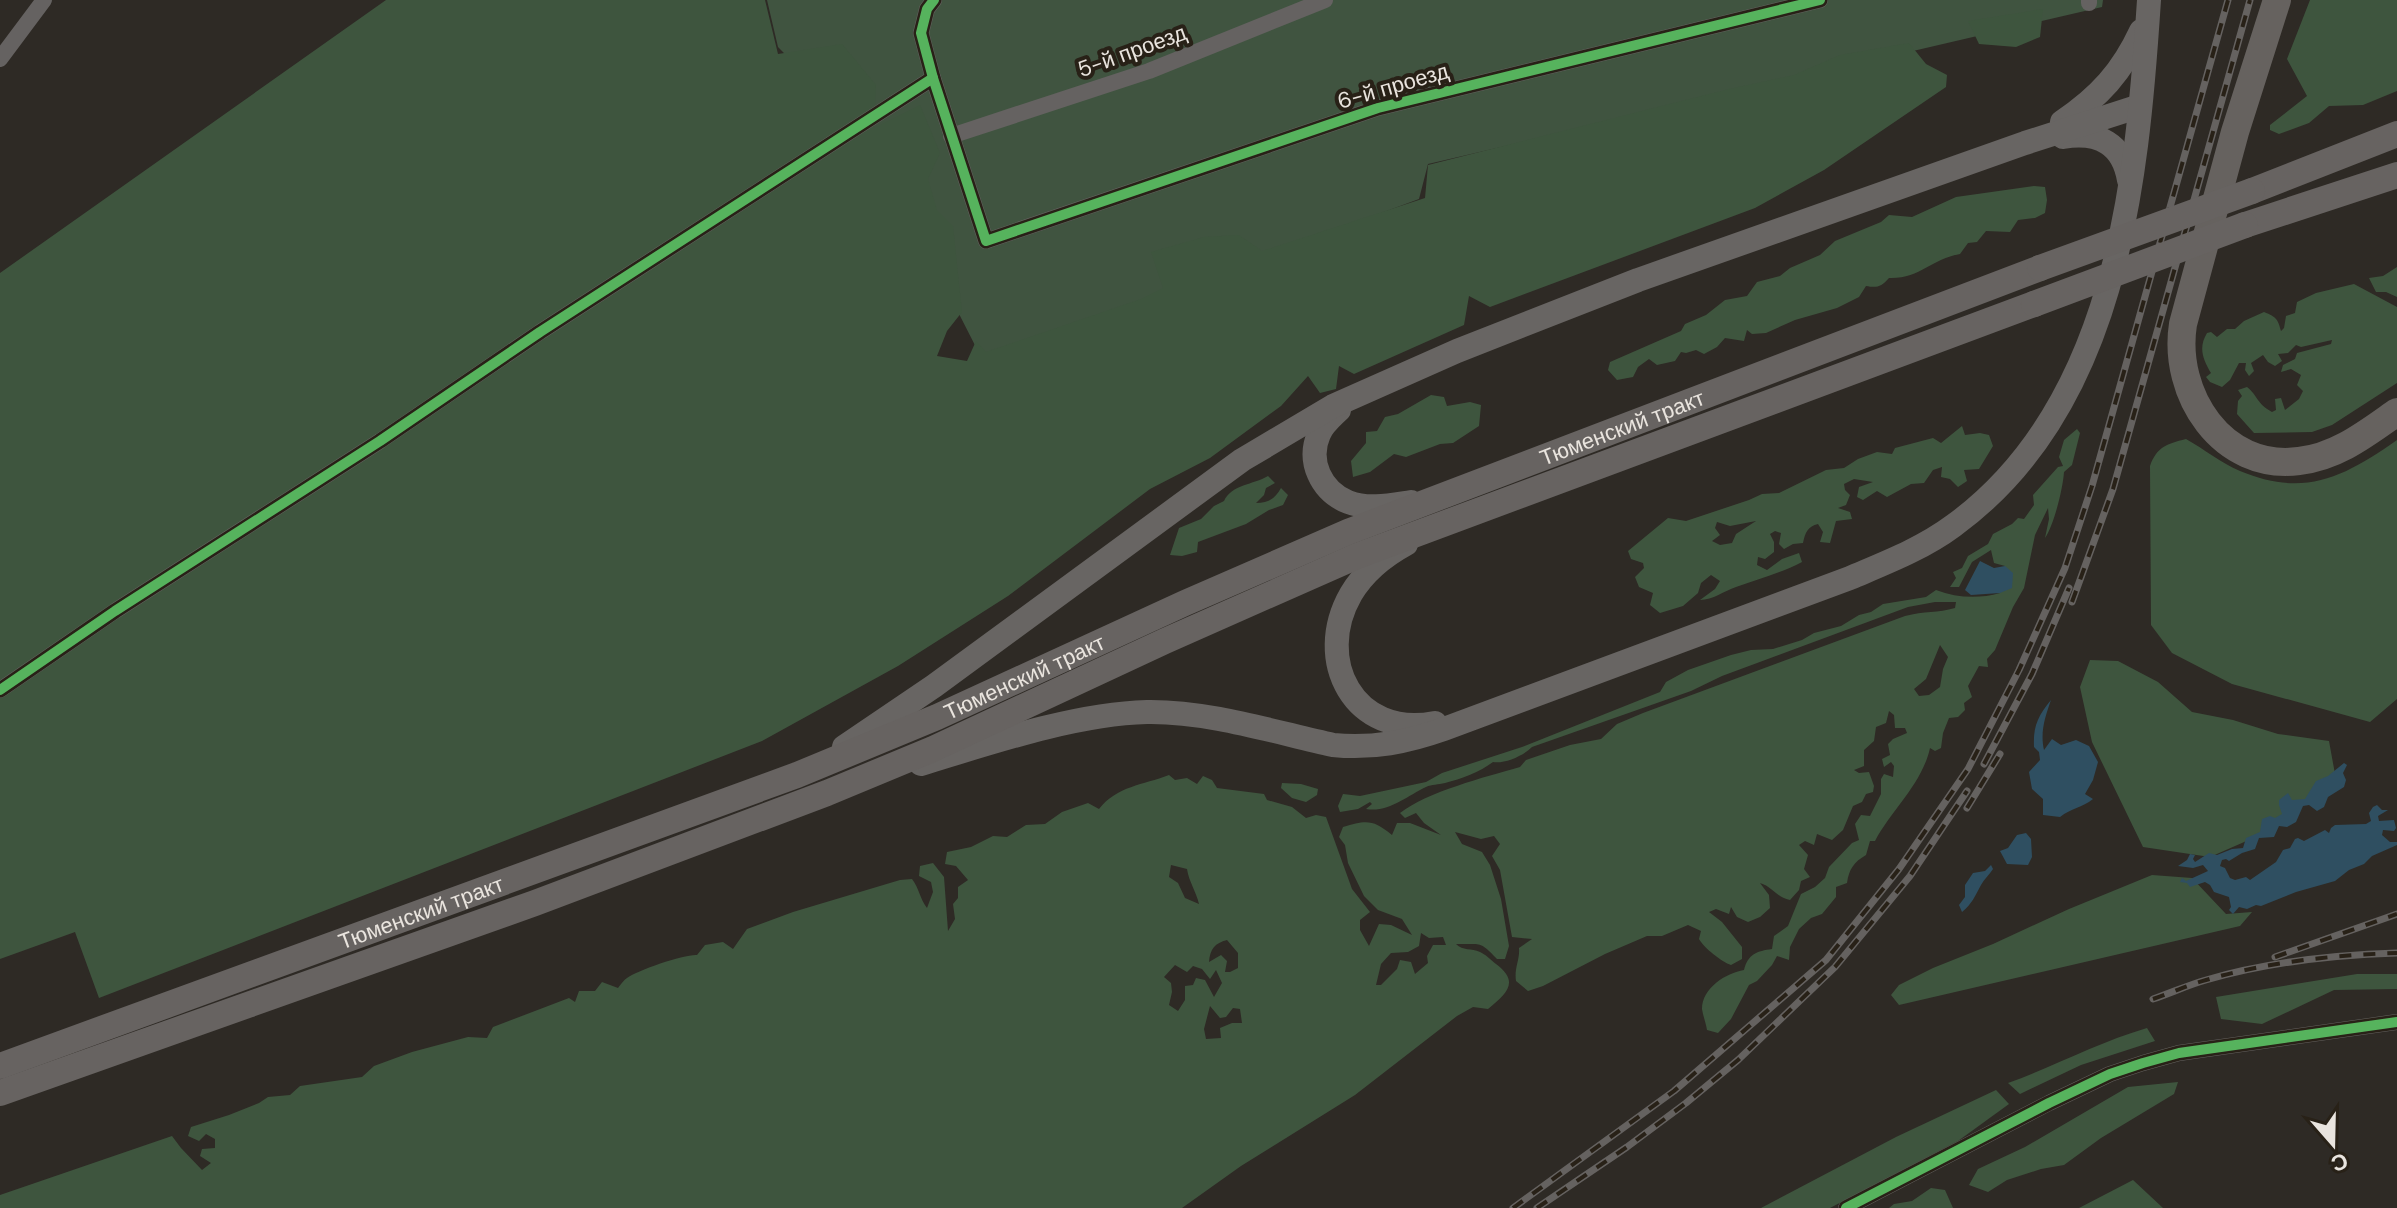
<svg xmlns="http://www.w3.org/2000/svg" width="2397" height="1208" viewBox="0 0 2397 1208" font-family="'DM Sans',sans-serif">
  <rect width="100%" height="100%" fill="#2e2a25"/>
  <polygon fill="#405440" points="767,0 2103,0 2102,7 1428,164 1419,199 983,361 871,141 778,47"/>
  <g fill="#3e553e" fill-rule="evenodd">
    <polygon points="386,0 765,0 778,54 842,44 876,85 874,128 920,105 940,153 928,179 937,210 953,226 962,312 947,331 937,356 967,361 976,341 986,352 1141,299 1163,288 1151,252 1204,237 1239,235 1262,251 1425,198 1428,165 1725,90 1794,75 1840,55 1909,43 1926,64 1947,75 1946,87 1824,170 1755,208 1490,307 1469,296 1464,325 1354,374 1339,366 1336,389 1320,393 1308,376 1281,406 1210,458 1150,489 1008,596 898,666 762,741 99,998 75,932 0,959 0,273"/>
    <polygon points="2310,0 2397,0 2397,91 2363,105 2329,106 2309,123 2279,134 2270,130 2270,125 2307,96 2287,59"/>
    <polygon points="2043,9 2040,37 2016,47 1979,44 1968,21"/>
    <path d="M 2034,186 L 2045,187 L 2047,200 L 2045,213 L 2035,218 L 2018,220 L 2010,232 L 1986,231 L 1977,242 L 1968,243 L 1960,254 C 1931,259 1920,279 1889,278 C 1881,287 1877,288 1866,286 L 1859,297 L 1837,308 L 1795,320 L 1766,333 L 1752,334 L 1747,330 L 1744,341 L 1725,338 L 1717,347 L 1704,354 L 1696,350 L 1686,353 L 1681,352 L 1675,361 L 1657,365 L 1649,359 L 1638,367 L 1633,377 L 1617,380 L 1608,370 L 1610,362 L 1681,331 L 1685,324 L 1706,315 L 1725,300 L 1747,296 L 1757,282 L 1780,276 L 1790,268 L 1820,255 L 1835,241 L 1881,222 L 1889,215 L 1912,217 L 1956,197 Z"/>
    <polygon points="2397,267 2397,297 2386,292 2376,292 2369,278 2383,276"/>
    <path d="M 2354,284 L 2397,307 L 2397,383 L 2332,425 L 2312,432 L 2254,433 L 2237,414 L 2238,401 L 2242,396 L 2238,390 L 2247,387 C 2259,397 2256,403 2272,412 L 2276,410 L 2275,399 L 2281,398 L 2285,410 L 2299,399 L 2303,391 L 2297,385 L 2301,375 L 2291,369 L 2281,372 L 2283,365 L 2295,359 L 2297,353 L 2331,344 L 2332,340 L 2301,347 L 2296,345 L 2288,353 L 2278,354 L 2282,361 L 2275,366 L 2268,362 L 2263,355 L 2251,363 L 2254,371 L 2249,376 L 2245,370 L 2246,363 L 2239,363 L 2230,380 L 2222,387 L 2210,382 L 2206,377 L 2211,373 C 2203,359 2198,348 2207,333 L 2211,332 L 2217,337 L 2227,329 L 2235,329 L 2244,321 L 2264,312 C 2277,317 2278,320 2281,331 L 2284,328 L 2286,316 L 2295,313 L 2297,302 L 2316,293 Z"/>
    <polygon points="1431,395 1444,397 1447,406 1470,402 1481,405 1479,426 1453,443 1440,444 1406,457 1394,454 1370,472 1353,477 1351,461 1366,443 1366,432 1377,431 1385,417 1398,414"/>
    <path d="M 1962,426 L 1965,435 L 1980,433 L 1989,435 L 1993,446 L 1979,469 L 1964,470 L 1967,481 L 1958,487 L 1950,479 L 1941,477 L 1942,467 L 1933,470 L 1924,483 L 1911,484 L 1887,497 L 1877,491 L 1863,500 L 1857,497 L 1859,487 L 1873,482 L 1854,479 L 1844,484 L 1845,490 L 1850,495 L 1846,505 L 1838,508 L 1850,512 L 1852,519 L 1836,521 L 1830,543 L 1820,542 L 1823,532 L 1818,524 C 1808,526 1805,533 1803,543 L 1793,544 L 1784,549 L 1779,544 L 1781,533 L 1775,531 L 1770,534 L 1774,542 L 1774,552 L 1765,559 L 1758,557 L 1757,565 L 1767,570 L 1782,559 L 1799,553 L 1802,562 C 1781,573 1758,579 1736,587 C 1724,591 1713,600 1700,600 L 1715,589 L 1720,581 L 1711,575 L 1701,583 L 1698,593 L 1683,606 L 1660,613 L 1650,605 L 1653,593 L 1639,587 L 1635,577 L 1644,568 L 1643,563 L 1631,559 L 1628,551 L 1668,518 L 1686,521 L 1749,500 L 1762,494 L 1779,493 L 1826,470 L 1844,468 L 1858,459 L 1877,452 L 1892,454 L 1895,448 L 1933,438 L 1941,443 ZM 1756,521 L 1736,534 L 1732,543 L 1720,545 L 1712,541 L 1720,535 L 1715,528 L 1717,522 L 1730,526 Z"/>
    <path d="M 2077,429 L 2080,433 L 2072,465 L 2064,472 C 2063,488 2054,525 2045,538 L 2049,519 L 2048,508 L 2035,535 L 2024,588 L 2013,607 L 1995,650 L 1987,659 L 1988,667 L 1979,666 L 1968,686 L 1972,697 L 1964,703 L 1965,710 L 1958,717 L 1949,718 L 1943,733 L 1941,748 L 1935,751 L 1930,748 C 1922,784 1892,809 1875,841 L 1870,841 L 1866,855 C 1854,862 1849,869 1847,883 L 1836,887 L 1836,897 L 1822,914 L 1811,918 L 1799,929 L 1790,947 L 1789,960 L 1777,956 L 1772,965 L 1757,981 L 1749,985 L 1731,1019 L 1718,1033 L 1707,1030 C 1706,1023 1703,1016 1702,1009 C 1702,988 1726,973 1744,970 C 1748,954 1757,951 1772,949 L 1774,936 L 1788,926 L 1801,894 L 1815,887 L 1825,878 L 1829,867 L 1852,843 L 1859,840 L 1855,824 L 1861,815 L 1870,816 L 1881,794 L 1881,779 L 1884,774 L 1893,777 L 1894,766 L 1891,762 L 1884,767 L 1882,759 L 1890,755 L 1888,744 L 1893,739 L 1907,733 L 1905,728 L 1895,728 L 1894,715 L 1889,711 L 1886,723 L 1876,727 L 1874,741 L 1864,750 L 1864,766 L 1854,770 L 1859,773 L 1869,772 L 1874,786 L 1873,792 L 1866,794 L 1862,802 L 1853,806 L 1843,830 L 1832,840 L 1817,834 L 1814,845 L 1805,841 L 1799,845 L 1808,855 L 1804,869 L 1810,877 L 1801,881 L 1799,890 L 1790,900 C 1776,897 1773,887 1760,883 L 1769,895 L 1770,908 L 1760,917 L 1748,922 L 1737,917 L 1731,907 L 1729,914 L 1716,909 L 1709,912 L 1722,922 L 1742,947 L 1742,959 L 1731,965 C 1722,962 1704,948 1699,939 L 1701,931 L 1688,925 L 1662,936 L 1647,936 L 1605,954 L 1543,986 L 1528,991 L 1516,981 C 1514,968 1520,960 1519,948 L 1532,939 L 1512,937 L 1500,870 L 1492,856 L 1500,844 L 1494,836 L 1481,839 L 1455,832 L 1462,844 L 1482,852 L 1490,865 L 1501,899 L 1509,946 L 1505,959 L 1497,959 C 1479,939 1479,945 1456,944 C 1463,951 1471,948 1480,952 C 1485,954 1491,960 1496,964 C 1520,982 1507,993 1488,1009 L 1473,1007 L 1457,1016 L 1355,1095 L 1241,1166 L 1182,1208 L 0,1208 L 0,1195 L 172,1136 L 181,1148 L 202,1170 L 211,1163 L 200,1156 L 202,1149 L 215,1148 L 215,1139 L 206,1134 L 199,1141 L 188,1136 L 191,1127 L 229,1115 L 259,1103 L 268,1097 L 290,1095 L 300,1086 L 362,1077 L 374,1066 L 412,1052 L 468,1037 L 487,1038 L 493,1027 L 569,998 L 575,1002 L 579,991 L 595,991 L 602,982 L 618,988 C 621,984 624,980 627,978 C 638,970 685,954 697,955 L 705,945 L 723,942 L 733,949 L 747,929 L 793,912 L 900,880 L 912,879 C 919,888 920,899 927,908 L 933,892 L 931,882 L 919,876 L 920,866 L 933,863 L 944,877 L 948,931 L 955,919 L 953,904 L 958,898 L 958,887 L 968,880 L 956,866 L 945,864 L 947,852 L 971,847 L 993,836 L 1007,837 L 1026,825 L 1045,824 L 1062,812 L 1088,803 L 1099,809 C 1117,786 1143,785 1169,775 L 1175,780 L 1187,778 L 1197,784 L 1203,776 L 1212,780 L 1217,788 L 1264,794 L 1267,800 L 1292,807 L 1306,818 L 1316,815 L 1326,817 L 1352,889 L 1370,912 L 1360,920 L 1360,930 L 1369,946 L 1379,924 L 1391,925 L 1412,935 L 1402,919 L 1378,910 L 1364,896 L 1348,863 L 1345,845 L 1339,837 L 1343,827 C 1366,820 1373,819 1392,835 L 1397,823 L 1410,823 L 1441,835 L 1424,823 L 1416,813 L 1405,818 L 1400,813 C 1427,792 1485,777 1520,767 L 1526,760 L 1570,745 L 1601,739 L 1617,724 L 1643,713 L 1905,616 C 1924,611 1938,613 1955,608 L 1956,602 L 1935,602 L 1908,607 L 1722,676 L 1691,691 L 1532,747 C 1523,756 1504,764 1493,762 C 1480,772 1461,779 1445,783 C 1438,785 1432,784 1426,787 C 1407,796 1388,813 1366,809 L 1372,804 L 1370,802 L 1358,809 L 1340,812 L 1338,806 L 1343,794 L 1360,796 L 1426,782 L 1442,773 L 1522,747 L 1660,692 L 1666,682 L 1688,670 L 1731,655 L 1751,650 L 1773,649 L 1802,640 L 1814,633 L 1841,626 L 1859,615 L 1871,612 L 1883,604 L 1926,597 L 1936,590 C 1957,598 1979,599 2000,593 L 2005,566 L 1994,563 L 1991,550 L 1972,562 L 1959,587 L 1950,587 L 1956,578 L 1953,572 L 1962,568 L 1968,556 L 1988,544 L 1993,534 L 2012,524 L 2018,518 L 2024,519 L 2034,505 L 2033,495 L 2058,467 L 2063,466 L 2059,457 L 2064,440 ZM 1940,645 L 1948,657 L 1943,669 L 1940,687 L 1929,695 L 1919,696 L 1914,689 L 1926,679 ZM 1171,865 L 1187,869 C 1189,882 1196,891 1199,904 L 1185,898 L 1178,883 L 1169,877 ZM 1421,933 L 1429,938 L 1443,937 L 1446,945 L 1433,945 L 1427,956 L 1428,963 L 1415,974 L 1411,962 L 1400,960 L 1397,969 L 1381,985 L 1376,985 L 1381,964 L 1391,953 L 1408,952 L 1419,946 ZM 1227,940 L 1238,953 L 1238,968 L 1230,972 L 1225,972 L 1227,961 L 1221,955 L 1209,962 C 1210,949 1215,943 1227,940 ZM 1175,965 L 1187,972 L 1193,966 L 1202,969 L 1210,979 L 1216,970 L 1222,983 L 1214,997 L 1205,980 L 1196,978 L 1193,985 L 1185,986 L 1185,1000 L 1178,1011 L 1169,1005 L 1172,992 L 1171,983 L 1164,977 ZM 1210,1006 L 1220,1018 L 1226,1017 L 1233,1008 L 1240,1009 L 1242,1023 L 1232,1023 L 1220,1028 L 1221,1038 L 1206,1039 L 1204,1029 Z"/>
    <path d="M 2186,439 C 2204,449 2221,463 2240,471 C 2305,498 2344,477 2397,440 L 2397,699 L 2370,722 L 2232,684 L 2172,653 L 2151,625 L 2150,466 C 2157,447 2166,444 2186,439 Z"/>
    <path d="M 1268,476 L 1275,483 L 1266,488 L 1264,495 L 1256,503 C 1268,503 1275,499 1281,488 L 1288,495 L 1283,505 L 1269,510 L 1246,524 L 1198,542 L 1197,552 L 1182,556 L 1170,555 L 1179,528 L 1201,519 L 1214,506 L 1224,501 C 1232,484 1253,485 1268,476 Z"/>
    <polygon points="2090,660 2118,661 2158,682 2192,712 2233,720 2278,734 2329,741 2335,774 2293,814 2251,839 2210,857 2143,847 2092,742 2080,687"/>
    <polygon points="1282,783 1301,784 1318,789 1317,795 1306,802 1292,798 1281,788"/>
    <polygon points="2152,875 2192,878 2226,914 2252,912 2240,926 1899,1005 1891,995 1899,985 1933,968 1993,944 2069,909"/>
    <polygon points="2357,974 2397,974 2397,989 2334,990 2262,1024 2221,1019 2216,997"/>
    <path d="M 2147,1028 L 2155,1041 L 2081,1065 L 2020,1094 L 2008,1083 C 2055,1066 2099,1042 2147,1028 Z"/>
    <polygon points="2178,1082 2174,1094 2101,1138 2064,1165 2041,1169 2007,1180 1988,1192 1969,1185 1978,1169 2025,1147 2128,1087"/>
    <polygon points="1996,1090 2009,1104 1958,1141 1830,1208 1761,1208 1896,1137"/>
    <polygon points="2133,1180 2163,1208 2079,1208"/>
    <polygon points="1931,1188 1945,1190 1953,1208 1889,1208 1894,1204 1912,1201"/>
  </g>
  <g fill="#2f4f61">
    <polygon points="1980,561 1994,568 2005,566 2013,573 2012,588 2000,593 1971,595 1965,590"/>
    <path d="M 2051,700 C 2045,717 2040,732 2044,750 L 2052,739 L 2061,745 L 2076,740 L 2089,746 L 2098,762 L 2093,780 L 2085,794 L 2093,799 C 2082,808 2071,808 2060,817 L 2043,815 L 2043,799 L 2032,789 L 2029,772 L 2040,760 L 2039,752 L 2034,747 C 2033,726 2038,716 2051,700 Z"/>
    <polygon points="2344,763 2347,765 2343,773 2346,780 2344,787 2328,797 2324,807 2317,811 2309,805 2303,806 2296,822 2287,827 2279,826 2274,837 2259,838 2255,849 2242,853 2229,861 2226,859 2222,860 2220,866 2225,868 2230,878 2235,880 2246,877 2250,880 2276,862 2283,850 2290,848 2295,839 2298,838 2304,841 2325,830 2329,833 2331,828 2335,825 2366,824 2371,821 2369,813 2373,807 2377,805 2382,810 2388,810 2378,816 2379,821 2394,820 2396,828 2394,831 2383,830 2382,835 2390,842 2397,842 2397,845 2372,856 2364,864 2349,870 2335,881 2296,892 2261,906 2256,905 2247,909 2239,907 2233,914 2229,910 2231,907 2229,897 2214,892 2210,885 2205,882 2190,887 2187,883 2180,882 2182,878 2186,881 2208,871 2203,865 2193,868 2178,866 2187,860 2190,854 2195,855 2193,859 2195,862 2209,853 2217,855 2232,849 2243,848 2246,838 2260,832 2262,819 2270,816 2275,818 2282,814 2279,805 2279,800 2288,793 2292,800 2305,799 2316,781 2328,776"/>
    <polygon points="2026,833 2031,839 2032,857 2028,865 2007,864 2000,851 2008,848 2017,835"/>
    <path d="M 1991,865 L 1993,869 C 1990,874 1984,879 1981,885 C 1975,896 1972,904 1962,912 L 1959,905 L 1965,897 L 1965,885 L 1973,873 L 1985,871 Z"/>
  </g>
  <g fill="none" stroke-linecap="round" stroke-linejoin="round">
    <g stroke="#656261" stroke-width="16">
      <polyline points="934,0 927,9 921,33 933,78 986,241 1378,108 1820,0"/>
      <polyline points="2089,0 2089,3"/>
      <polyline points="0,59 44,0"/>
      <polyline points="951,136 1149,71 1325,0"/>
      <polyline points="0,690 115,611 380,441 540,332 933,78"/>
      <polyline points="1846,1208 2049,1103 2110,1074 2143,1063 2179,1053 2397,1022"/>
    </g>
    <g stroke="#686563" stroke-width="24">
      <path d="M 2062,122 C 2099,97 2122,72 2141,31"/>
      <path d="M 2063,137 C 2099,131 2123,144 2129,180"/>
      <path d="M 1339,410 C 1332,417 1323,424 1319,434 C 1307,461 1321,491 1348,502 C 1368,510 1391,505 1411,502"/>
      <path d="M 1406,544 C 1384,556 1364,572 1351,594 C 1313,660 1354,739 1435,723"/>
      <polyline points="844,747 934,686 1242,460 1333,406 1457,351 1638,280 2025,143 2140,106"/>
      <path d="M 921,764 C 990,743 1074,714 1147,712 C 1208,711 1274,732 1333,745 C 1373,749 1407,742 1444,729 L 1850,578 C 1885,563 1922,549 1953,526 C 2116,408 2137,185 2149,0"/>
    </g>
    <g stroke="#676361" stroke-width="26">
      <polyline points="2252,191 2397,134"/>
      <polyline points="2245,225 2397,175"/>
      <path id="s1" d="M 0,1066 L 797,775 L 937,717 L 1185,603 L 1348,532 L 2040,268"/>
      <polyline points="0,1093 535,903 827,793 933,749 1165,641 1357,556 2034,304"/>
    </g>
    <path stroke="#66625f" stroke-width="28" d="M 2277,0 L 2235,132 L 2183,324 C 2172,394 2222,471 2299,461 C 2337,457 2367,433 2397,412"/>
    <defs>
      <g id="rail">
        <polyline points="2072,602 2113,489 2250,0"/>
        <polyline points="1984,764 2032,674 2069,588"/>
        <polyline points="1967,808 2000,754"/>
        <polyline points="2275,957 2397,914"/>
        <path d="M 2153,999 C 2171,993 2188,985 2206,980 C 2267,962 2333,955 2397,953"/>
        <polyline points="1513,1208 1674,1091 1826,960 1899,869 1968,769 2019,670 2065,568 2092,486 2228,0"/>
        <polyline points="1537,1208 1627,1147 1686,1103 1738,1060 1835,967 1910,876 1967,791"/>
      </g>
    </defs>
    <use href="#rail" stroke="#656260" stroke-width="7"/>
    <use href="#rail" stroke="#282117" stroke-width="4" stroke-dasharray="12" stroke-linecap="butt"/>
    <g stroke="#676361" stroke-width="26">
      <polyline points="2040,268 2252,191"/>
      <polyline points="2034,304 2245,225"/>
    </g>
    <defs>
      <g id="cycleway">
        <polyline points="934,0 927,9 921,33 933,78 986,241 1378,108 1820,0"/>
        <polyline points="0,690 115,611 380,441 540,332 933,78"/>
        <polyline points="1846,1208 2049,1103 2110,1074 2143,1063 2179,1053 2397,1022"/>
      </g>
    </defs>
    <use href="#cycleway" stroke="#282117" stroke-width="15"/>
    <use href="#cycleway" stroke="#56b35d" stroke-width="10"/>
  </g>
  <g text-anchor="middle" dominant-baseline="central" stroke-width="8" stroke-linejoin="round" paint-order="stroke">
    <g font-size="22" fill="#e9e4de" stroke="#282117">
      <text transform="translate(1132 51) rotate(-20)">5-й проезд</text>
      <text transform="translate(1393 86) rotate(-16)">6-й проезд</text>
      <text stroke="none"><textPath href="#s1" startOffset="1744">Тюменский тракт</textPath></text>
      <text stroke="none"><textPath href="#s1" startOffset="1096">Тюменский тракт</textPath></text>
      <text stroke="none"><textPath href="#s1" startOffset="448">Тюменский тракт</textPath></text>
    </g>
  </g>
  <g transform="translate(2333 1144) rotate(160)" stroke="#282117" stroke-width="6" paint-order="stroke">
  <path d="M0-6L14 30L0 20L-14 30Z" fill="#e9e4de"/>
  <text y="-12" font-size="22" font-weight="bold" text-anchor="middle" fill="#e9e4de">С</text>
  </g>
</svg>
